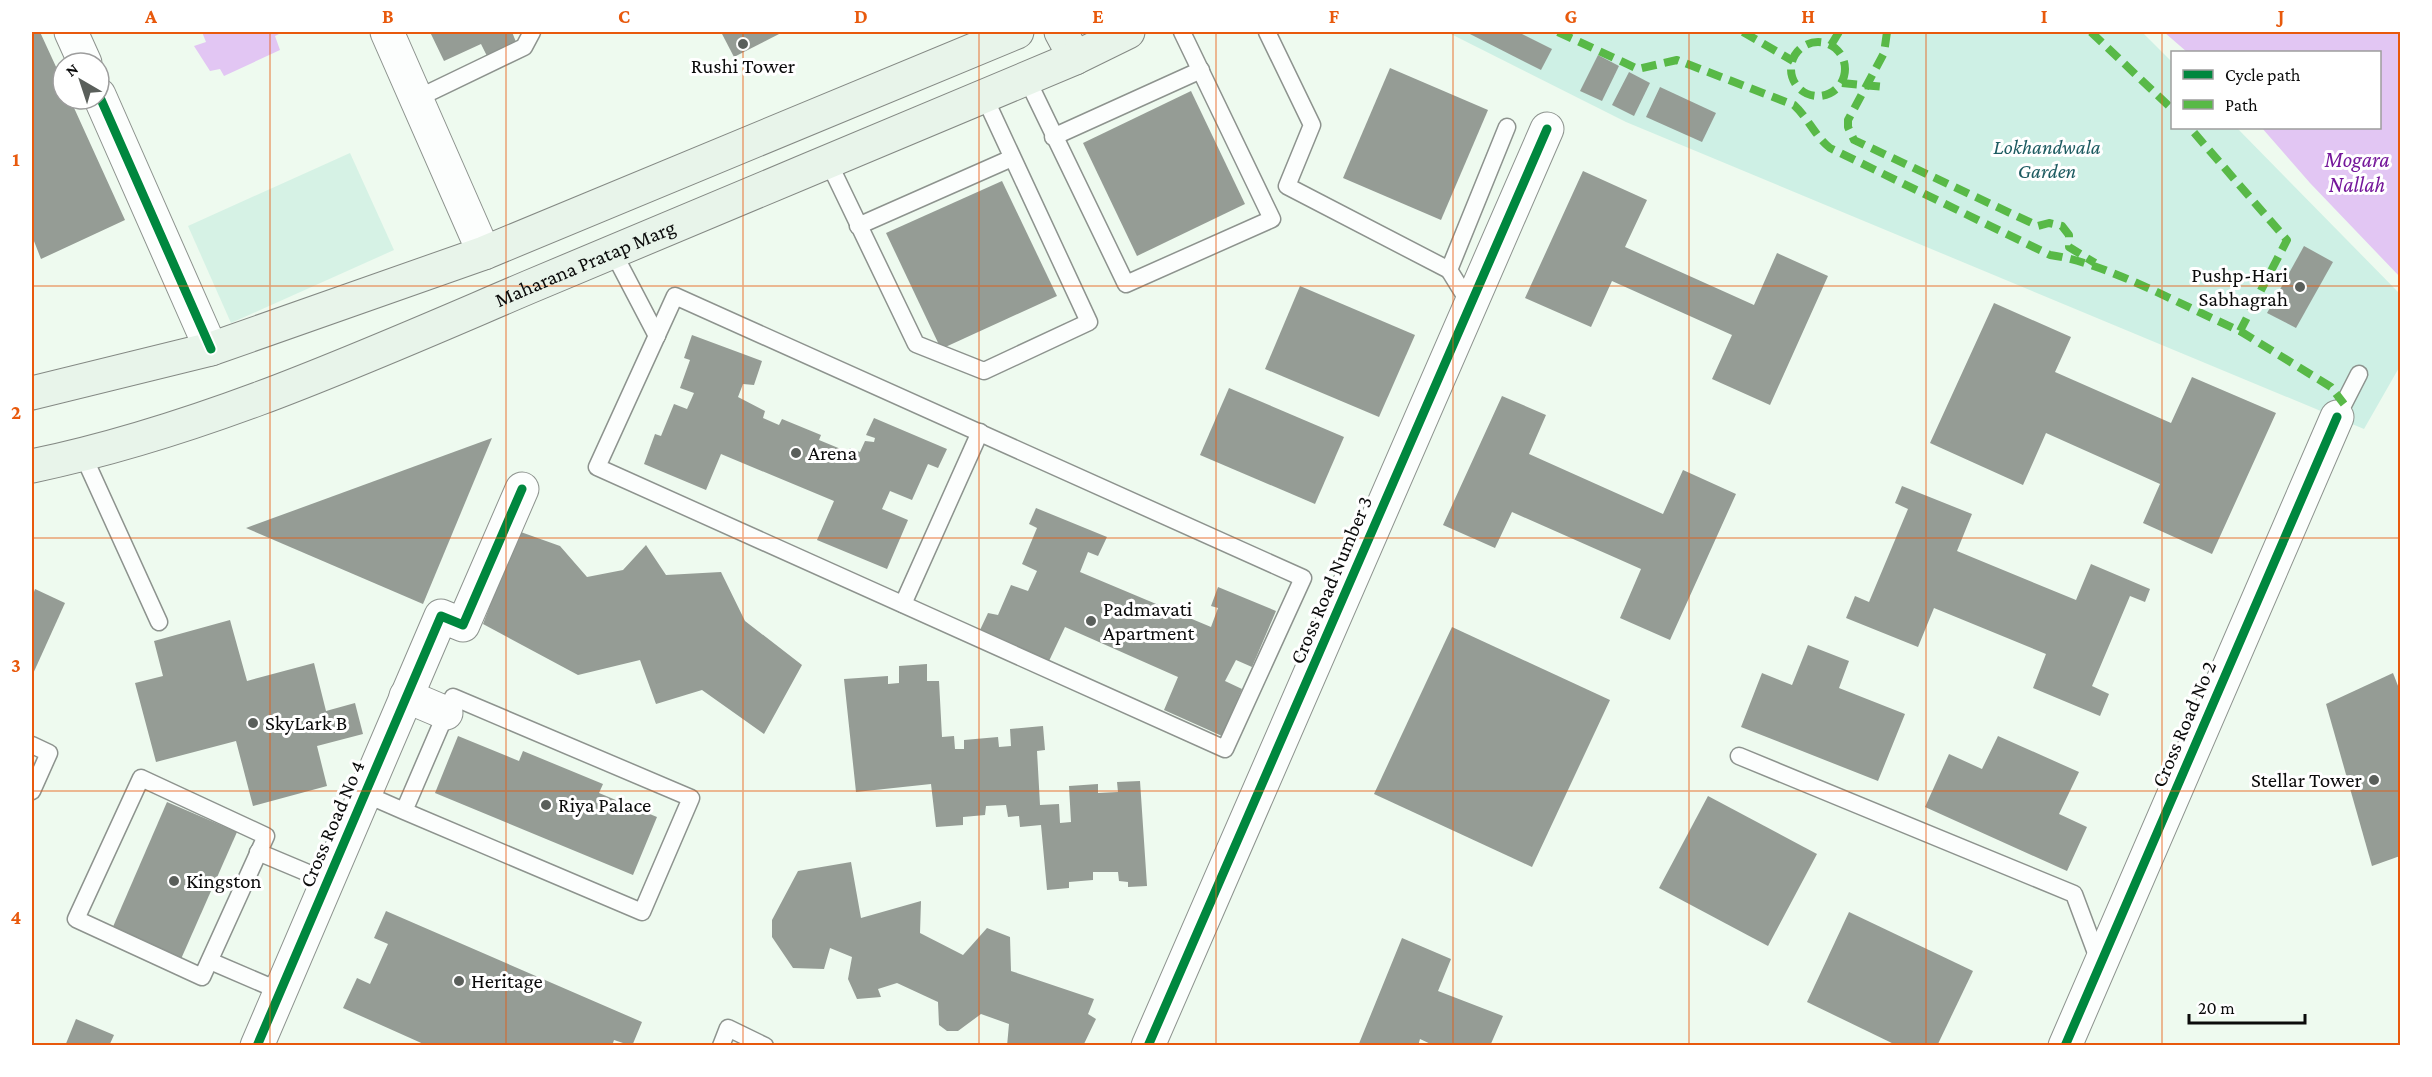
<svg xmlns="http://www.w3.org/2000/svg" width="2432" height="1077" viewBox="0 0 2432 1077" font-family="'Crimson Pro',serif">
  <rect width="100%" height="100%" fill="#eefaef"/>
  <polygon fill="#cef0e5" points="1447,32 2142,32 2172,62 2172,128 2237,128 2400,294 2400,366 2364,429 1626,122"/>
  <polygon fill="#d6f2e5" points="350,153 394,250 231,323 188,226"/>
  <g fill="#e2c6f3">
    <polygon points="202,32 283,32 275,36 280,50 224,76 220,69 210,71 194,46 206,42"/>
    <polygon points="2164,32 2400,32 2400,277 2310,183 2262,128 2380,128 2380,52 2187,52"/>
  </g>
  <g fill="#959c95">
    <polygon points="32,32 40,32 63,82 63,99 70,99 125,220 41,259 32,236"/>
    <polygon points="430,32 512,32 516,42 487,56 481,44 444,61"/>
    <polygon points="721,32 783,32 734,57"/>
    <polygon points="1466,32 1518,32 1552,49 1541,70"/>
    <polygon points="1598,55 1619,66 1602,101 1580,91"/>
    <polygon points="1390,68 1488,110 1441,220 1343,178"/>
    <polygon points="1629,72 1650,83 1634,116 1612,105"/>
    <polygon points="1660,87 1716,113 1702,142 1646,117"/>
    <polygon points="1191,91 1245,204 1137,256 1083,143"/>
    <polygon points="1583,171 1647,200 1625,247 1754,305 1777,253 1828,276 1770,405 1712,379 1732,335 1612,281 1591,327 1525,298"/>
    <polygon points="1002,181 1057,296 941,349 886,233"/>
    <polygon points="2304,246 2333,262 2296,328 2267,313"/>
    <polygon points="1300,286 1415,335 1379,417 1265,369"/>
    <polygon points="1994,303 2071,337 2055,372 2171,423 2192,377 2276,413 2212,554 2143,523 2160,484 2046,433 2023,485 1930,443"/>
    <polygon points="692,335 762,361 754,385 743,384 738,397 765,411 763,418 779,425 782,419 821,435 819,440 848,452 850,448 860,452 865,441 874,442 875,438 866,435 874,418 947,449 938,468 928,464 912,500 890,491 882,509 908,520 887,569 817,540 834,501 721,454 706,490 644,464 655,434 661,436 674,404 687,409 694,393 680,388 690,360 684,358"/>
    <polygon points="1229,388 1344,437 1315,504 1200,455"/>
    <polygon points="1502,396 1546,415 1529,454 1663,514 1683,470 1736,494 1670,640 1620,618 1641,569 1512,512 1495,548 1443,525"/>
    <polygon points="492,438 423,604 246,528"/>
    <polygon points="1902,486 1972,514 1957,551 2076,600 2091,564 2150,589 2145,602 2130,596 2092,686 2109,694 2100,716 2033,688 2046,654 1934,608 1918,647 1846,618 1855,596 1869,602 1908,509 1895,503"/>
    <polygon points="1036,508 1107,537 1098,556 1088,552 1080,572 1211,627 1218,608 1211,606 1218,587 1276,611 1252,667 1236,660 1225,681 1242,689 1222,736 1164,710 1178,677 1065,627 1049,661 980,630 988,613 998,615 1011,585 1028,591 1037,571 1022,564 1037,528 1029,524"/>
    <polygon points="518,531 560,546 587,577 623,570 646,545 666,575 721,572 745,621 802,665 764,734 702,690 656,704 640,660 578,675 483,624"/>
    <polygon points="35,589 65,603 32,676 32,598"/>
    <polygon points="230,620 247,681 314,663 326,711 355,703 363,734 317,746 327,786 253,806 236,741 156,762 135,683 163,676 154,641"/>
    <polygon points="1452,627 1610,700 1532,867 1374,794"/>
    <polygon points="1808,645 1849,661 1839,688 1905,714 1878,781 1741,727 1762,673 1792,685"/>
    <polygon points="927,664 927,681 939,681 942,737 954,736 955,749 964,749 964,740 998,737 999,747 1011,746 1010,729 1043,726 1045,750 1037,751 1040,805 1059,804 1060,823 1071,822 1069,786 1098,784 1098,793 1118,792 1117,782 1140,781 1147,886 1128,887 1128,882 1119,881 1118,872 1093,872 1093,880 1069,882 1069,888 1047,890 1041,825 1020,827 1019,816 1008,817 1006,805 986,806 985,815 963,817 963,825 936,827 931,784 856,792 844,679 888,676 888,684 899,683 899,666"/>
    <polygon points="2393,673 2400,691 2400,856 2372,866 2326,704"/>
    <polygon points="458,736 519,761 523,751 603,784 599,793 657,817 633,875 435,793"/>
    <polygon points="1998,736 2079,772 2059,814 2087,827 2067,871 1925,807 1949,754 1982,769"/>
    <polygon points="1708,796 1817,854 1768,946 1659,888"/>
    <polygon points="167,802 237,832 181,959 112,929"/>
    <polygon points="851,862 861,918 921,901 920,933 963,955 987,928 1010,937 1011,971 1094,999 1088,1014 1096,1019 1083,1046 1007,1046 1009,1024 981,1014 958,1031 947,1031 939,1025 938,1002 897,983 878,989 881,997 857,999 848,979 852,957 830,948 824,969 793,968 772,937 772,920 798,871"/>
    <polygon points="386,911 642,1022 632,1046 614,1040 612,1046 428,1046 343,1008 357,978 370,984 388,944 374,938"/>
    <polygon points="1849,912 1973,971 1937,1046 1898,1046 1807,1002"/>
    <polygon points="1402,938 1451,959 1438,991 1503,1016 1490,1046 1435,1046 1420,1039 1418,1046 1358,1046"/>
    <polygon points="76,1019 114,1035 109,1046 65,1046"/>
  </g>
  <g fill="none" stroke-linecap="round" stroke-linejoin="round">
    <defs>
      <g id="lane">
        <polyline points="1267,32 1312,125 1287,186 1449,270"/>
        <polyline points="1027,79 1126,284 1272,219 1182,32"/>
        <polyline points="416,99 524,47 532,32"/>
        <polyline points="1053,137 1201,70"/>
        <polyline points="828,161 916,344 984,371 1089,322 984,96"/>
        <polyline points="858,226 1012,158"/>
        <polyline points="613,252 657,336"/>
        <polygon points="675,296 1303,578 1225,749 597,467"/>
        <polyline points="1470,304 1449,270 1507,127"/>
        <polyline points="2337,417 2359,374"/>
        <polyline points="83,455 159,622"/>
        <polyline points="903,604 980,432"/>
        <polyline points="32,745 49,753 32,791"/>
        <polyline points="1739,756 2074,894 2099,961"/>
        <polygon points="141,778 266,836 202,977 76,919"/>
        <polyline points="365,794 404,811 642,912 691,798 453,697 404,811"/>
        <polyline points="258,852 327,881"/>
        <polyline points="210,961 280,991"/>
        <polyline points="721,1046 728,1028 765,1046"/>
      </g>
      <g id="street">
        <polyline points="71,32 85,63"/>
        <polyline points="387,32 484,253"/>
        <polyline points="99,95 211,349"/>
        <polyline points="406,696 446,713"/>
        <polyline points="257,1046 441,616 463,625 522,489"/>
        <polyline points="1148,1046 1547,129"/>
        <polyline points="2065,1046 2337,417"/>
      </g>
      <g id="secondary">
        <polyline points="1061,32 1075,58"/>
        <polyline points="32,393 211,349 484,253 1017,32"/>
        <path id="s1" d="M 32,466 C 205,430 367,356 529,287 C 711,210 893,135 1075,58 L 1128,32"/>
      </g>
    </defs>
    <use href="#lane" stroke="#8d938e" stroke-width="19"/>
    <use href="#street" stroke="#8d938e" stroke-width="35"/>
    <use href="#secondary" stroke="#848984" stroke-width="35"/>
    <use href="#lane" stroke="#fcfefd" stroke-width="16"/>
    <use href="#street" stroke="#fcfefd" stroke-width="33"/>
    <use href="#secondary" stroke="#e8f4ea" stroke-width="33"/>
    <g stroke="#58b947" stroke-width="8" stroke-dasharray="15 8" stroke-linecap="butt">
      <path d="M 1558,32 L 1638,69 L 1677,60 L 1794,105 C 1808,118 1815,136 1830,148 L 2050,255 C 2105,262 2187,308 2240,331 L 2287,240 L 2190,128"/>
      <polyline points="1743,32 1793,61"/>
      <polyline points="1887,32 1884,53 1848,120 1848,127 1854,140 2038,226 2049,223 2062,226 2069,235 2069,247 2095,263"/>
      <polyline points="2091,32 2172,109"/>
      <circle cx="1818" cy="69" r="27"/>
      <polyline points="1831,45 1839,32"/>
      <polyline points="1842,83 1884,87"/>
      <polyline points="2240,331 2331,387 2344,404"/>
    </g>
    <defs>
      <g id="cycleway">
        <polyline points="99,95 211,349"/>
        <polyline points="257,1046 441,616 463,625 522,489"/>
        <polyline points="1148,1046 1547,129"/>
        <polyline points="2065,1046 2337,417"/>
      </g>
    </defs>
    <use href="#cycleway" stroke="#fff" stroke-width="13"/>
    <use href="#cycleway" stroke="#00873e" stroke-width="9"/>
  </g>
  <path fill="none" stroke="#e8590c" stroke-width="1.5" stroke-opacity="0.55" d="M 270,32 L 270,1046M 506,32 L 506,1046M 743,32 L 743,1046M 979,32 L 979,1046M 1216,32 L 1216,1046M 1453,32 L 1453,1046M 1689,32 L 1689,1046M 1926,32 L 1926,1046M 2162,32 L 2162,1046M 32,286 L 2400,286M 32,538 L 2400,538M 32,791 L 2400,791"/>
  <g fill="#5a5f5b" stroke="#fff" stroke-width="2">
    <circle cx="743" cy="44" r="6"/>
    <circle cx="2300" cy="287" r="6"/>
    <circle cx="796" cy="453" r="6"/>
    <circle cx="1091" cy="621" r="6"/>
    <circle cx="253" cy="723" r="6"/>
    <circle cx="2374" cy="780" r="6"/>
    <circle cx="546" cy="805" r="6"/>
    <circle cx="174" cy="881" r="6"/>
    <circle cx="459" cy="981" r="6"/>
  </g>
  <g text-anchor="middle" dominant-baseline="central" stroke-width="6" stroke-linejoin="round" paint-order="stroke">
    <g font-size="21" fill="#0b0b0b" stroke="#fff" text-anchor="start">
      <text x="743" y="66" text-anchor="middle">Rushi Tower</text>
      <text x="2288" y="275" text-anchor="end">Pushp-Hari<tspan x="2288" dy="24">Sabhagrah</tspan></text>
      <text x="808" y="453">Arena</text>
      <text x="1103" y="609">Padmavati<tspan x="1103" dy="24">Apartment</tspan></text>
      <text x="265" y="723">SkyLark B</text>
      <text x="2362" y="780" text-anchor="end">Stellar Tower</text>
      <text x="558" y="805">Riya Palace</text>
      <text x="186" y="881">Kingston</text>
      <text x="471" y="981">Heritage</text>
    </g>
    <g font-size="21" font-style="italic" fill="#1d5b61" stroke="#fff">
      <text x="2047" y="147">Lokhandwala<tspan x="2047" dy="24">Garden</tspan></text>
    </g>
    <g font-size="21" fill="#0b0b0b" stroke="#fff">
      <text stroke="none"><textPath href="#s1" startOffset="590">Maharana Pratap Marg</textPath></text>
      <text transform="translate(1331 580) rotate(-67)">Cross Road Number 3</text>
      <text transform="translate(2184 724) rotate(-67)">Cross Road No 2</text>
      <text transform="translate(332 824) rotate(-67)">Cross Road No 4</text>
    </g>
    <g font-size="22" font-style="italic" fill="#75179a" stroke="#fff">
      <text x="2357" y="159">Mogara<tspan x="2357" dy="25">Nallah</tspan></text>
    </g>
  </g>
  <rect width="2432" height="1077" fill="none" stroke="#ffffff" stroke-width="66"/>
  <rect x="2171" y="51" width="210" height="78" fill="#ffffff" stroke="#9d9d9d" stroke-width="1.5"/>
  <rect x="2183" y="70" width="30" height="9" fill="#00873e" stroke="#9d9d9d" stroke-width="1.5"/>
  <text x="2225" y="81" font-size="18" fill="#0b0b0b">Cycle path</text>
  <rect x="2183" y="100" width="30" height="9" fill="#58b947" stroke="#9d9d9d" stroke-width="1.5"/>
  <text x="2225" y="111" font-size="18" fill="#0b0b0b">Path</text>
  <g transform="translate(81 81) rotate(321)"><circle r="28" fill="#ffffff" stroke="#9d9d9d" stroke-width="1.5"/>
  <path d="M0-4.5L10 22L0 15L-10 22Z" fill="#5a5f5b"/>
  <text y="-9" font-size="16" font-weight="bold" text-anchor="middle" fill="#0b0b0b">N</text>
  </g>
  <path d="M2189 1014v9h116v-9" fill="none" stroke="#0b0b0b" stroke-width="3"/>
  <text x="2198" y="1014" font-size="18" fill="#0b0b0b" stroke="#ffffff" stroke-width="4.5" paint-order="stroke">20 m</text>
  <rect x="33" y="33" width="2366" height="1011" fill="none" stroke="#e8590c" stroke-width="2"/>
  <g font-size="20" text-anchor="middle" font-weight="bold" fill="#e8590c">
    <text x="151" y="23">A</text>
    <text x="388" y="23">B</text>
    <text x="624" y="23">C</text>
    <text x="861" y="23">D</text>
    <text x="1098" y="23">E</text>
    <text x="1334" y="23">F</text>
    <text x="1571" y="23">G</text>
    <text x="1808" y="23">H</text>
    <text x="2044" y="23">I</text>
    <text x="2281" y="23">J</text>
    <text x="16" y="166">1</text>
    <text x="16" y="419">2</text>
    <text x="16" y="672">3</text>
    <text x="16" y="924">4</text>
  </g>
</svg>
